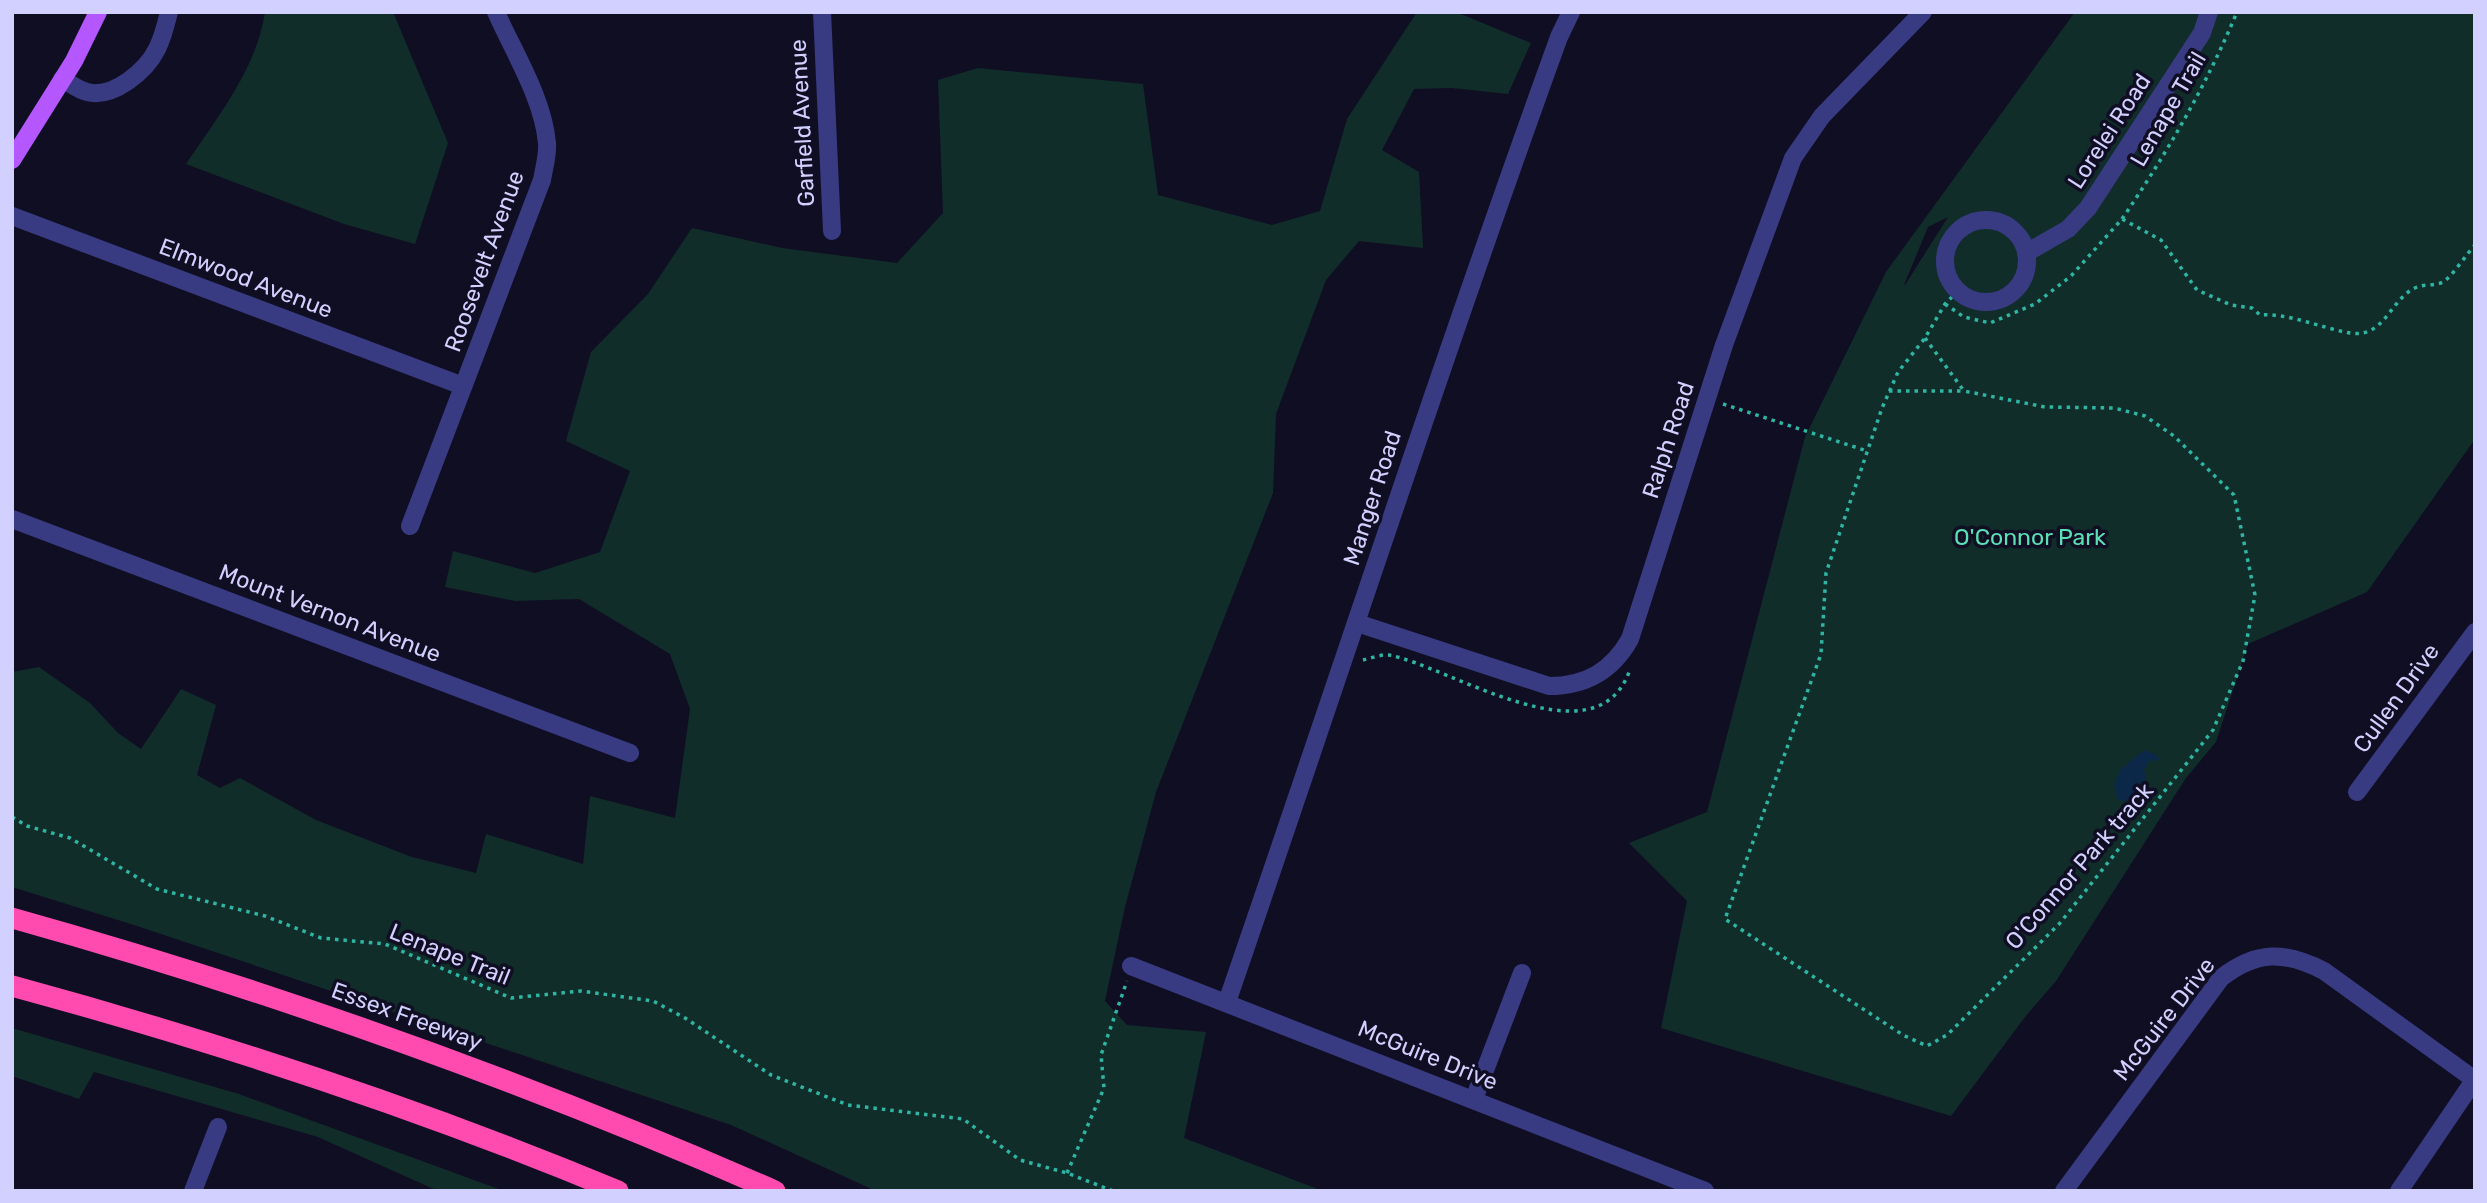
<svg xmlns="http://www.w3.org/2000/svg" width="2487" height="1203" viewBox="0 0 2487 1203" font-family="Rubik,sans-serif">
  <rect width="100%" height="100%" fill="#100e23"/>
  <g fill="#112d2a" fill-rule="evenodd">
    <path d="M 265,12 L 393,12 L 448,143 L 415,244 L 344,224 L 186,164 C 217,118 257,68 265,12 Z"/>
    <polygon points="1417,12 1456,12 1531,43 1508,94 1452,88 1414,89 1382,150 1419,172 1423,248 1359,241 1326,280 1276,414 1273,493 1156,792 1125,907 1105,1001 1127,1025 1206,1032 1184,1138 1323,1191 876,1191 731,1125 134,925 12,887 12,672 39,667 90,703 118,733 141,749 181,689 216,705 197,775 220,788 240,778 316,820 412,857 476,873 486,834 583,864 590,796 675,818 690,709 670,654 579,599 515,601 445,587 453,551 535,573 600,552 630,471 566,441 591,352 648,294 692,228 782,248 897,263 943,213 938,80 978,68 1143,84 1158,195 1272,225 1320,211 1347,119"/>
    <path d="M 2075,12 L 2475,12 L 2475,439 L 2367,592 L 2248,644 L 2216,742 L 2186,778 L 2056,981 L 2025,1017 L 1951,1116 L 1661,1028 L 1687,901 L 1629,843 L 1707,812 L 1805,437 L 1886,272 ZM 1948,217 L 1905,285 L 1904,285 L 1928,227 Z"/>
    <polygon points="12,1028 239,1094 504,1191 438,1191 318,1137 94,1072 79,1099 12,1076"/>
  </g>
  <polygon fill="#0c2849" points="2144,750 2155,754 2160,760 2149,761 2144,769 2148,791 2133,802 2118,800 2114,784 2121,769"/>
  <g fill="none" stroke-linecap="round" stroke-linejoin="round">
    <g stroke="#2eb5a3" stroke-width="3.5" stroke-dasharray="3.5 5" stroke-linecap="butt">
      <path d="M 2122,219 C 2167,153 2206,86 2237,12"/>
      <path d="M 1945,304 L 1964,317 L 1990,323 L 2035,304 L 2071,276 L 2122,219 L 2161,240 L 2197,290 L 2231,305 L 2252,308 L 2260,315 C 2289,313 2321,328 2350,333 C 2385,339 2390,298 2417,287 C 2425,284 2436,286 2443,282 C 2451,278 2468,252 2475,245"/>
      <polyline points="1925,338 1964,391 2045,407 2114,408 2145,416 2174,436 2234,495 2255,595 2243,661 2213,730 2060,923 1947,1035 1927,1046 1903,1035 1725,919 1821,654 1826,573 1882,408 1898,372 1925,338 1945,304 1958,291"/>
      <polyline points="1889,391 1964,391"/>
      <polyline points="1723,404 1867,451"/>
      <path d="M 1363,660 C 1371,658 1382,654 1389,655 C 1448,666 1595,764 1629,672"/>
      <polyline points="12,817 27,826 70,838 157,889 265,916 321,938 385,944 511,998 581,991 653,1001 685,1018 771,1075 848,1105 963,1119 1020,1160 1067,1173 1113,1191"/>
      <polyline points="1067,1173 1104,1088 1101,1055 1127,981"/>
    </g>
    <g stroke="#383b82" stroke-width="18">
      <polyline points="822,12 832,231"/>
      <path d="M 62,79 C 70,83 78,90 87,92 C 113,99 146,71 157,49 C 163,37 166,24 169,12"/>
      <polyline points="12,216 463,386"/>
      <circle cx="1986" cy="261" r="41"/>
      <polyline points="2026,253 2068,229 2088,208 2202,33 2209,12"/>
      <polyline points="12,519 630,753"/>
      <path d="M 410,526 L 542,180 C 544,168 548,155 547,143 C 543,98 514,53 496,12"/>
      <path d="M 1357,623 L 1549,686 C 1586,686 1612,671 1630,639 L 1724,345 L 1793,158 L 1822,116 L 1923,12"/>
      <polyline points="2357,792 2475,632"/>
      <polyline points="1131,966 1705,1191"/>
      <path d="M 1227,1002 C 1338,680 1443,357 1559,37 L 1571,12"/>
      <polyline points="1474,1099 1522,973"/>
      <polyline points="193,1191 218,1127"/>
      <path d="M 2064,1191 L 2221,978 C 2257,950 2285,951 2324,971 L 2475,1080"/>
      <polyline points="2399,1191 2475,1079"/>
    </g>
    <polyline stroke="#b457ff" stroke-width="18" points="12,160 74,61 98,12"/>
    <g stroke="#ff4baf" stroke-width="21">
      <path d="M 12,918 C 273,991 527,1082 775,1191"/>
      <path d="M 12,986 C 218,1042 421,1109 618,1191"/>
    </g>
  </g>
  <g text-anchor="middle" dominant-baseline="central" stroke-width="7" stroke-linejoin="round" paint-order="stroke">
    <g font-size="23" fill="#d2d0ff" stroke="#100e23">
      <text transform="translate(2168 109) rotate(-60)">Lenape Trail</text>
      <text transform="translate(802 123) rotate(-93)">Garfield Avenue</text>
      <text transform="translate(2109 131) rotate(-57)">Lorelei Road</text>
      <text transform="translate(484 261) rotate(-70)">Roosevelt Avenue</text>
      <text transform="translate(246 278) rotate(21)">Elmwood Avenue</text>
      <text transform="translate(1668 440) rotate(-72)">Ralph Road</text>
      <text transform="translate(1372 498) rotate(-72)">Manger Road</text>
      <text transform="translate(330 613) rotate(21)">Mount Vernon Avenue</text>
      <text transform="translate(2396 698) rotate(-54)">Cullen Drive</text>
      <text transform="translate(2079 866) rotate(-49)">O'Connor Park track</text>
      <text transform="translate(450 954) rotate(22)">Lenape Trail</text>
      <text transform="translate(407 1016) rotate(20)">Essex Freeway</text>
      <text transform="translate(2164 1019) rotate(-52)">McGuire Drive</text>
      <text transform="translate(1428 1055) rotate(22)">McGuire Drive</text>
    </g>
    <g font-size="23" fill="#5be0b5" stroke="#100e23">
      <text x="2030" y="537">O'Connor Park</text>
    </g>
  </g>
  <rect width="2487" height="1203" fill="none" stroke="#d2d0ff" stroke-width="28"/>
</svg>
